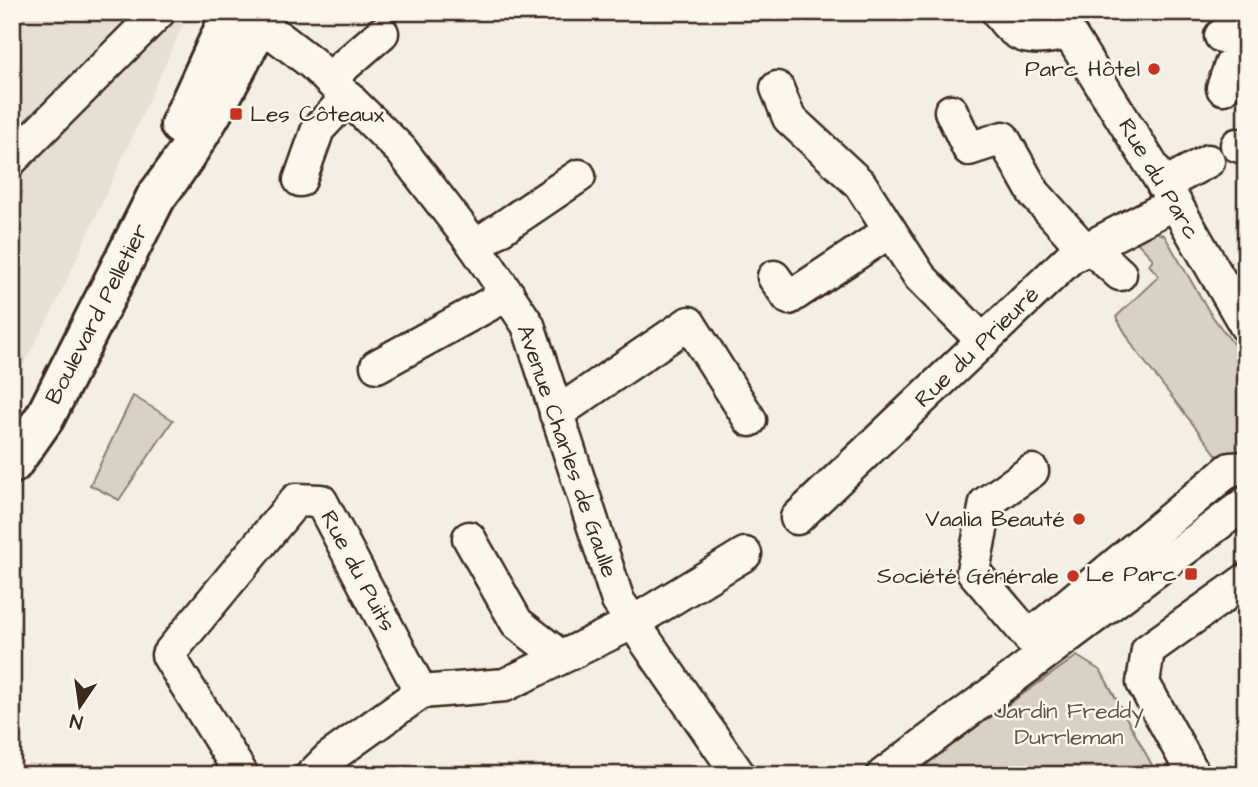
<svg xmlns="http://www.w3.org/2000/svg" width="1258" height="787" viewBox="0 0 1258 787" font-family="'Architects Daughter',sans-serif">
  <rect width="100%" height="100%" fill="#f3efe4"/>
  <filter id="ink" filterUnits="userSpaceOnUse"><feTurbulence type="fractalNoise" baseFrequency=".0143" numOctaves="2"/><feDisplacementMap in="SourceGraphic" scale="14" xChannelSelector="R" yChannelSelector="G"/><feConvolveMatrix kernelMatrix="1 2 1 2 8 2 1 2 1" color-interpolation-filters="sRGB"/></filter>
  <g filter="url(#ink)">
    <polygon fill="#e5dfd4" points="12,12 189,12 53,310 12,385"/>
    <g fill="#d8d1c6" stroke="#8a7e72" stroke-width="2">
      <polygon points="1143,228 1164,235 1210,313 1246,361 1246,450 1226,467 1134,348 1116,317 1159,276 1149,265 1153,259 1131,236"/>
      <polygon points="133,396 173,420 119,500 90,485"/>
      <polygon points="1077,656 1101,671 1153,767 1152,775 908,775"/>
    </g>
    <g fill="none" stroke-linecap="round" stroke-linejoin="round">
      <defs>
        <g id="minor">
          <path d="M 998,12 C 1018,44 1035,39 1069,33"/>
          <polyline points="1056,12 1175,203 1246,326"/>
          <polyline points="236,18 260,23 312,63 401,150 475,246 528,325 618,601 739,775"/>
          <polyline points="1221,36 1246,21"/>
          <polyline points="329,79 382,33"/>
          <polyline points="777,88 789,118 860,184 920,277 983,341"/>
          <polyline points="1223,88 1231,65 1246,57"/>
          <polyline points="951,111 969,149 1003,138 1034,193 1085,250"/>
          <polyline points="1237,145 1246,148"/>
          <polyline points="12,159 159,12"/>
          <polyline points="300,180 318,129 348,97"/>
          <polyline points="1163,185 1208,161"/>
          <polyline points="475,246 579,176"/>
          <polyline points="1090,247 1120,274"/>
          <polyline points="774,277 789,298 890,231"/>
          <polyline points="377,366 508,294"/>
          <polyline points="556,414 689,323 750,420"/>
          <polyline points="1032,471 986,503 973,571 1043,653"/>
          <polyline points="797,518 1071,257 1175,203"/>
          <polyline points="469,538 517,623 561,657"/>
          <polyline points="1029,637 1230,469 1246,468"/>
          <polyline points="242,775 168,655 296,500 321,501 421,692"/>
          <polyline points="312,775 329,758 421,692 505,685 632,623 745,554"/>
          <polyline points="883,775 1246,503"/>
          <polyline points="1194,775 1143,683 1148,650 1246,580"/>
        </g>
        <g id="major">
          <polyline points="180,125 232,12"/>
          <path d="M 12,464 L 45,417 L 156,197 C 200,141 233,76 265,12"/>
        </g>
      </defs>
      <use href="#minor" stroke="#3b2a1e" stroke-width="37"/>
      <use href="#major" stroke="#3b2a1e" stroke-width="44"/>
      <use href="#minor" stroke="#fbf7ec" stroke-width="32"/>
      <use href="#major" stroke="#fbf7ec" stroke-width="38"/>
    </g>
  </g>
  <g fill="#c8321e" stroke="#fbf7ec" stroke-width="2.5">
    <circle cx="1154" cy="69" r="7"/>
    <rect x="229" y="107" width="14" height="14" rx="3.5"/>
    <circle cx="1079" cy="519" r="7"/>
    <rect x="1184" y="567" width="14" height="14" rx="3.5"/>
    <circle cx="1073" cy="576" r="7"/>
  </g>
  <g text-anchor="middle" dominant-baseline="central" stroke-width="5" stroke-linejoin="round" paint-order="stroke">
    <g font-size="23" fill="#3b2a1e" stroke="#fbf7ec" text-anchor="end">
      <text x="1140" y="69">Parc Hôtel</text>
      <text x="250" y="114" text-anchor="start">Les Côteaux</text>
      <text x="1065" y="519">Vaalia Beauté</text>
      <text x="1177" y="574">Le Parc</text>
      <text x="1059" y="576">Société Générale</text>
    </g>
    <g font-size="23" fill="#3b2a1e" stroke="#fbf7ec">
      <text transform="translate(1159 179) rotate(59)">Rue du Parc</text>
      <text transform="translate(97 314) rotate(-63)">Boulevard Pelletier</text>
      <text transform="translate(977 347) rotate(-44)">Rue du Prieuré</text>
      <text transform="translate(567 451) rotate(71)">Avenue Charles de Gaulle</text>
      <text transform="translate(358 571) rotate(62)">Rue du Puits</text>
    </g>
    <g font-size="23" fill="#625448" stroke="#fbf7ec">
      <text x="1069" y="711">Jardin Freddy<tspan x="1069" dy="26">Durrleman</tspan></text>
    </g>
  </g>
  <rect width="1258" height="787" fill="none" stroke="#fbf7ec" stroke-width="42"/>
  <rect x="21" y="21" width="1216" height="745" fill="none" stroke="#3b2a1e" stroke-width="2.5" filter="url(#ink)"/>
  <g transform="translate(80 706) rotate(193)" stroke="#fbf7ec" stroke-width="5" paint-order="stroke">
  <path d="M0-5L12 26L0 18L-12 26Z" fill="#3b2a1e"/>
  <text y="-10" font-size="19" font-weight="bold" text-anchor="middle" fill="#3b2a1e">N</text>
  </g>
</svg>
